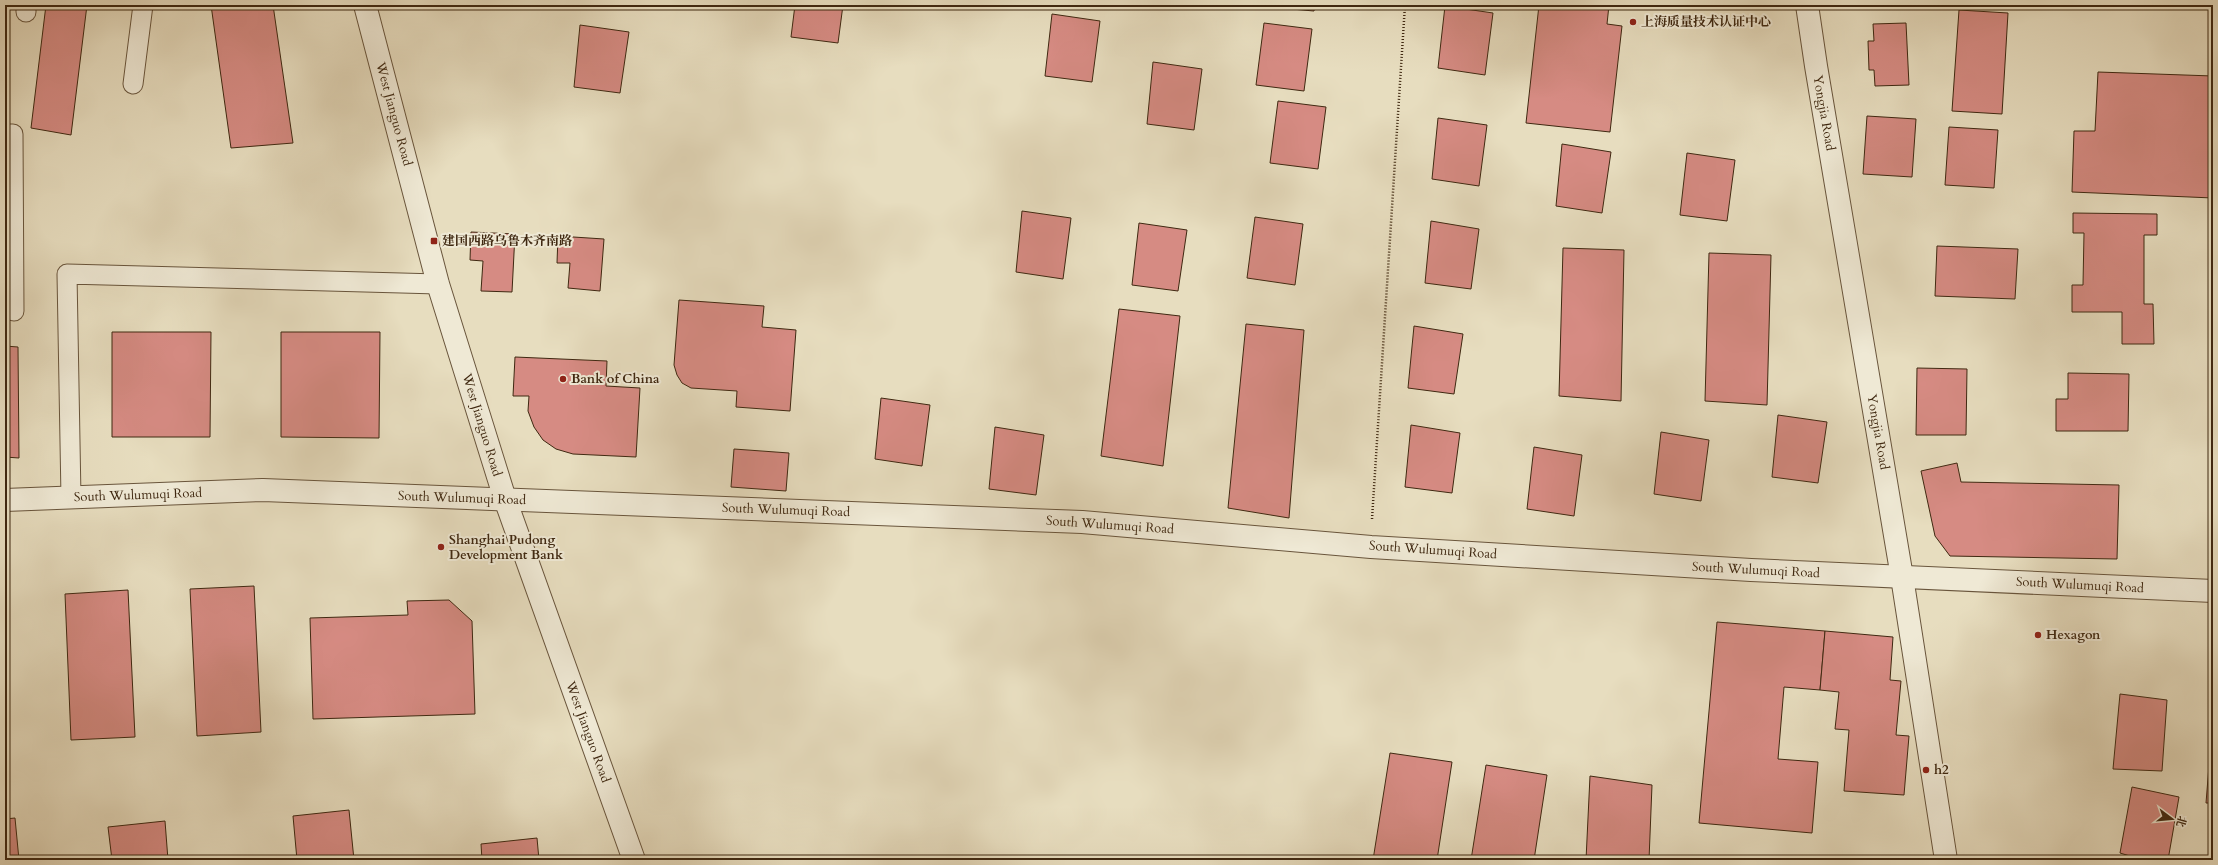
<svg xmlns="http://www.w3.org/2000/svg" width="2218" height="865" viewBox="0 0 2218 865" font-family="Cardo,'Noto Serif SC',serif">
  <rect width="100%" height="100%" fill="#e7ddbf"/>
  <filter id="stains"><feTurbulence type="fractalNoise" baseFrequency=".005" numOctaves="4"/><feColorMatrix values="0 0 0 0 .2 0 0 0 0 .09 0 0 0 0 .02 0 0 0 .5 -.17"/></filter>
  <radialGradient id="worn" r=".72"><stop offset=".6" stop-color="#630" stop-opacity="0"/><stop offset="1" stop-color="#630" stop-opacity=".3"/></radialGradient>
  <g fill="#d68b83" stroke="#3f2811">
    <polygon points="46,5 87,5 71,135 31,128"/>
    <polygon points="211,5 273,5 293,143 231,148"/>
    <polygon points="795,5 843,5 838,43 791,37"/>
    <polygon points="1246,5 1315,5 1314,11"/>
    <polygon points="1539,5 1609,5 1607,24 1622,26 1610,132 1526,123"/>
    <polygon points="1445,6 1493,13 1485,75 1438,68"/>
    <polygon points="1959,10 2008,13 2002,114 1952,111"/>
    <polygon points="1052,14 1100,21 1092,82 1045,76"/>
    <polygon points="1264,23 1312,29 1304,91 1256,85"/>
    <polygon points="1906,23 1909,85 1875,86 1874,70 1869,70 1868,41 1874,41 1873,24"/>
    <polygon points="580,25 629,32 620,93 574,87"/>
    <polygon points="1153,62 1202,69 1194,130 1147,124"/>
    <polygon points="2098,72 2213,76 2213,198 2072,192 2074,131 2095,131"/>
    <polygon points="1278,101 1326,107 1318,169 1270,163"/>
    <polygon points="1867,116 1916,119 1912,177 1863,174"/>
    <polygon points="1438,118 1487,125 1479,186 1432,179"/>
    <polygon points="1949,127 1998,130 1994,188 1945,185"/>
    <polygon points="1562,144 1611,152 1602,213 1556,206"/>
    <polygon points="1687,153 1735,160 1727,221 1680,215"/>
    <polygon points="1022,211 1071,218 1063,279 1016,272"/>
    <polygon points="2073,213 2157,214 2157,235 2144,235 2144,304 2153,304 2154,344 2122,344 2122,312 2072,312 2072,285 2083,285 2084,233 2073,233"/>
    <polygon points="1255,217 1303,224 1295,285 1247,278"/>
    <polygon points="1431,221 1479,229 1471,289 1425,283"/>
    <polygon points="1139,223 1187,230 1178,291 1132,285"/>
    <polygon points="471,232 515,234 512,292 481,291 483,261 470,260"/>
    <polygon points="558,236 604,239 600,291 568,288 570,263 557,263"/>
    <polygon points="1937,246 2018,249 2015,299 1935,296"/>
    <polygon points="1563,248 1624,250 1621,401 1559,396"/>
    <polygon points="1709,253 1771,255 1767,405 1705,401"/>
    <polygon points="679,300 764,306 762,327 796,330 790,411 736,407 737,391 691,388 682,383 677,375 674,365"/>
    <polygon points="1119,309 1180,316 1163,466 1101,456"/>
    <polygon points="1246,324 1304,330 1289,518 1228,508"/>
    <polygon points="1414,326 1463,334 1454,394 1408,388"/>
    <polygon points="112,332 211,332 210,437 112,437"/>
    <polygon points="281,332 380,332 379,438 281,437"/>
    <polygon points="5,346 18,347 19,458 5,457"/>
    <polygon points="515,357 607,361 606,386 640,388 636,457 573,454 556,449 543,440 534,427 528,411 529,396 513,396"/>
    <polygon points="1917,368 1967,369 1966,435 1916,435"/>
    <polygon points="2068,373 2129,374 2128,431 2056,431 2056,399 2068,399"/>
    <polygon points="881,398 930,405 922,466 875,459"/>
    <polygon points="1778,415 1827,422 1818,483 1772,477"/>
    <polygon points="1411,425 1460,433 1452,493 1405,487"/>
    <polygon points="995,427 1044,435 1036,495 989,489"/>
    <polygon points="1661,432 1709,440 1701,501 1654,494"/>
    <polygon points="1534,447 1582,455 1574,516 1527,509"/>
    <polygon points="734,449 789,453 786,491 731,487"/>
    <polygon points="1957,463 1961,482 2119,485 2117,559 1950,556 1935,536 1921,471"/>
    <polygon points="254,586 261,732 197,736 190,589"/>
    <polygon points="128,590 135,737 71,740 65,594"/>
    <polygon points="449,600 472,621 475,714 313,719 310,618 408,615 407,601"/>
    <polygon points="1717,622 1825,631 1820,690 1784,687 1778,759 1818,762 1812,833 1699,823"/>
    <polygon points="1825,631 1893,637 1890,680 1901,681 1896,735 1909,736 1904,795 1844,791 1849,730 1835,729 1839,692 1820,690"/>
    <polygon points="2120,694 2167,700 2162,771 2113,769"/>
    <polygon points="2212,728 2213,803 2206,803"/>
    <polygon points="1390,753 1452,762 1437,860 1373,860"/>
    <polygon points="1486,765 1547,775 1534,860 1471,860"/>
    <polygon points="1590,776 1652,785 1649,860 1586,860"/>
    <polygon points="2132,787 2179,797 2168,860 2143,860 2120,853"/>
    <polygon points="349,810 354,860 297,860 293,816"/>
    <polygon points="15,818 19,860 5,860 5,819"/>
    <polygon points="165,821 168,860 112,860 108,827"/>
    <polygon points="537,838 539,860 482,860 481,844"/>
  </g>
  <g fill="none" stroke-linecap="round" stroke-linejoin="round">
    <defs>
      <g id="service">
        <polyline points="26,12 26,5"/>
        <polyline points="133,84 143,5"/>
        <polyline points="5,134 13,134 14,311"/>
        <polyline points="71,498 67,274 438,284"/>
      </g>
      <polyline id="minor" points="1807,5 1816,66 1902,577 1946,860"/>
      <g id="tertiary">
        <polyline points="365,5 438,284 505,499 634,860"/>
        <polyline points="5,500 263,490 1082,522 1371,547 1751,570 2213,591"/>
      </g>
    </defs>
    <use href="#service" stroke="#69553c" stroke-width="21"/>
    <use href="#minor" stroke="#69553c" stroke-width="24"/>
    <use href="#tertiary" stroke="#69553c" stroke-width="24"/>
    <polyline stroke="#3f2811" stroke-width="2.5" stroke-dasharray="1 2" stroke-linecap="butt" points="1372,519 1405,5"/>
    <use href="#service" stroke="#efe9d5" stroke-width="19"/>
    <use href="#minor" stroke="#efe9d5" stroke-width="22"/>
    <use href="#tertiary" stroke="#efe9d5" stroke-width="22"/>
  </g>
  <g fill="#8f2418" stroke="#efe9d5" stroke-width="1.5">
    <circle cx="1633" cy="22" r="4"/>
    <rect x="430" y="237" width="8" height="8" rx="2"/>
    <circle cx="563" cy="379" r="4"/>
    <circle cx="441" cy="547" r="4"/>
    <circle cx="2038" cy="635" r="4"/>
    <circle cx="1926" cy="770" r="4"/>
  </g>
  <g text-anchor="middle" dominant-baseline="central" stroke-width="4" stroke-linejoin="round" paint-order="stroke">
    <g font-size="13" font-weight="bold" fill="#3f2811" stroke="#efe9d5" text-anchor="start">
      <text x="1641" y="22">上海质量技术认证中心</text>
      <text x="442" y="241">建国西路乌鲁木齐南路</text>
      <text x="571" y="379">Bank of China</text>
      <text x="449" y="540">Shanghai Pudong<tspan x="449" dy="15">Development Bank</tspan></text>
      <text x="2046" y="635">Hexagon</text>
      <text x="1934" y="770">h2</text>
    </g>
    <g font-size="13" fill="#3f2811" stroke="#efe9d5">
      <text transform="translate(1824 113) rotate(80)">Yongjia Road</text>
      <text transform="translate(394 114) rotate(75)">West Jianguo Road</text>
      <text transform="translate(482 425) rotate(73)">West Jianguo Road</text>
      <text transform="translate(1878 432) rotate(80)">Yongjia Road</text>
      <text transform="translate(138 495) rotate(-2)">South Wulumuqi Road</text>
      <text transform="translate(462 498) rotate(2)">South Wulumuqi Road</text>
      <text transform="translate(786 510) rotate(2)">South Wulumuqi Road</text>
      <text transform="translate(1110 525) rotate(4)">South Wulumuqi Road</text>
      <text transform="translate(1433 550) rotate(4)">South Wulumuqi Road</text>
      <text transform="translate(1756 570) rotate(3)">South Wulumuqi Road</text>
      <text transform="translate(2080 585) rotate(3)">South Wulumuqi Road</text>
      <text transform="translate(588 732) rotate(70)">West Jianguo Road</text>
    </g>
  </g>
  <rect width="2218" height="865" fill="none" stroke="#e7ddbf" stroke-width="20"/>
  <rect x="6" y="6" width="2206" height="853" fill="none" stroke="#3f2811" stroke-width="2"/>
  <rect x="10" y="10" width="2198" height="845" fill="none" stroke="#3f2811"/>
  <g transform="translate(2172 819) rotate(106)" stroke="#efe9d5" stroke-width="3" paint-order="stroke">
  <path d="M0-3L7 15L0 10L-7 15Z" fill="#3f2811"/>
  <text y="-6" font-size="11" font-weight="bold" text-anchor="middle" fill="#3f2811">北</text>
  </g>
  <rect width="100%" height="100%" filter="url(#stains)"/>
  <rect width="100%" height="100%" fill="url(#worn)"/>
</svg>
